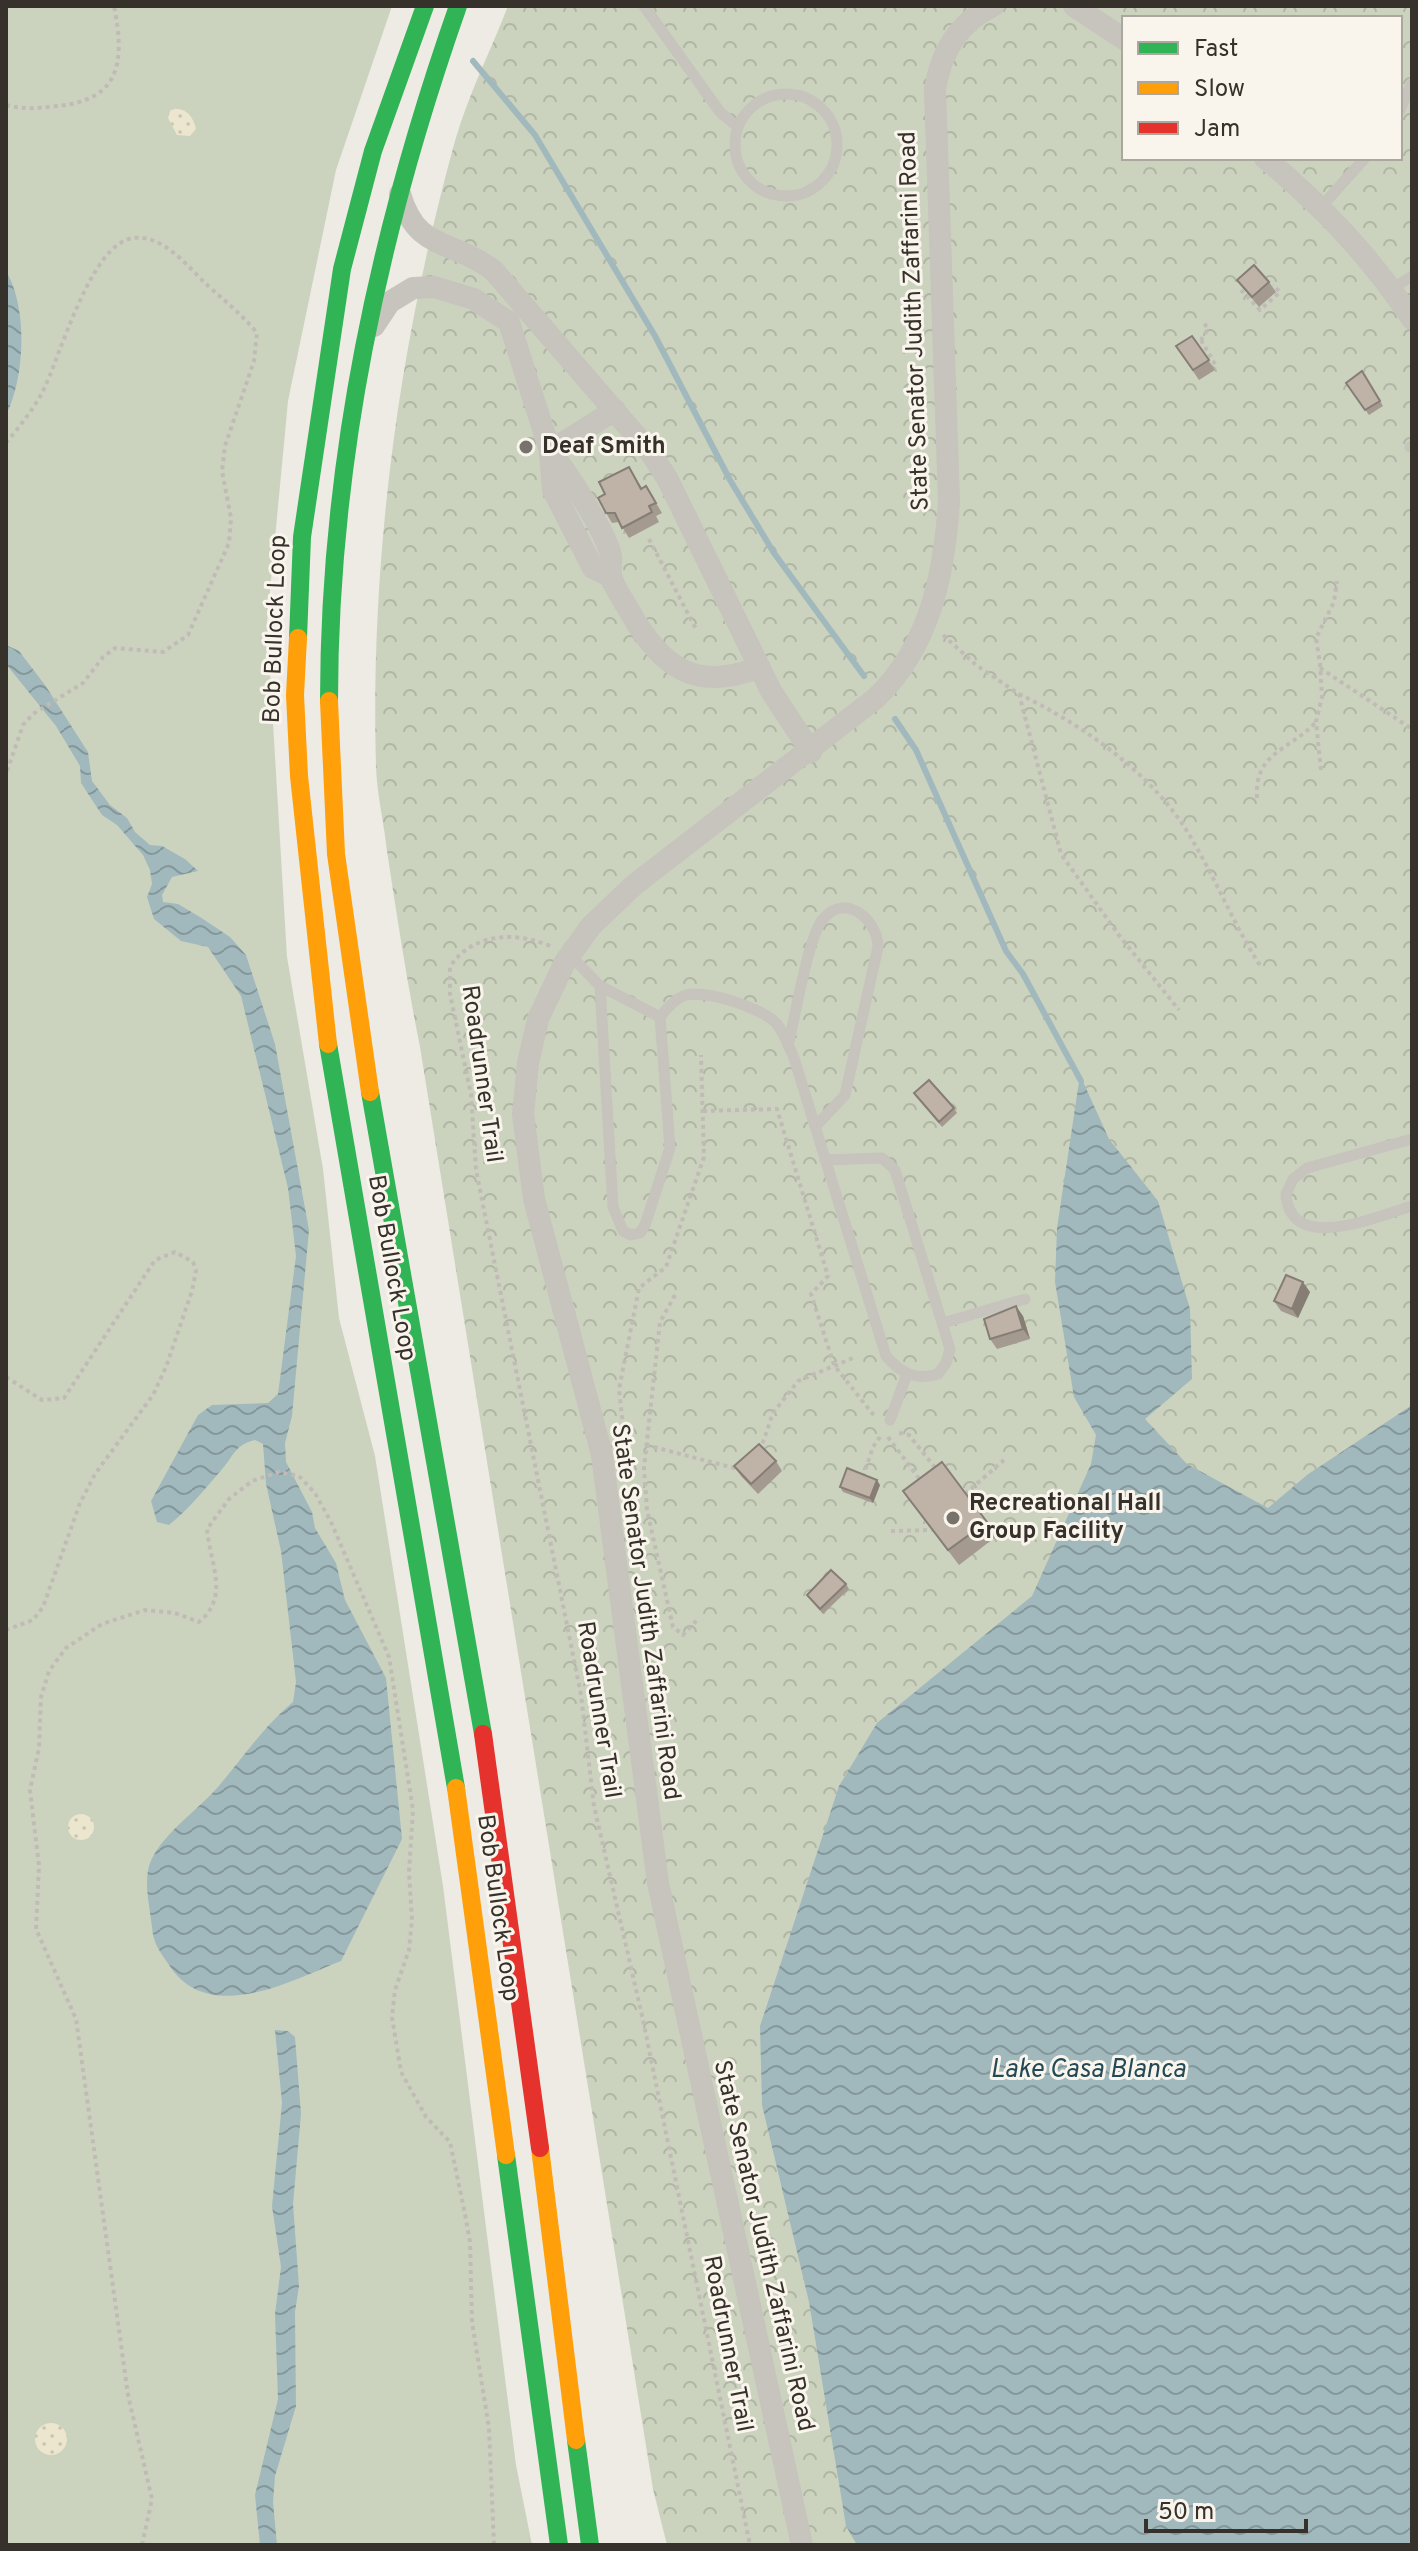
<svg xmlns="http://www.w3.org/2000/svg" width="1418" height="2551" viewBox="0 0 1418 2551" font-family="Overpass,sans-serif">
  <defs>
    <pattern id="forest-crowns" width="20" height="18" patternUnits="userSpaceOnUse" patternTransform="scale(2)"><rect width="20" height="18" fill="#cbd3bf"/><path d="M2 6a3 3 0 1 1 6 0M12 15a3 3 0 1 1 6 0" fill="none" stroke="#afb6a4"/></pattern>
    <pattern id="sand-dots" width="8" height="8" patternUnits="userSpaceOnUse" patternTransform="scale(2)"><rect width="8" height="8" fill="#ebe6cd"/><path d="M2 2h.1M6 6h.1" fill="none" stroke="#cac6b0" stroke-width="1.8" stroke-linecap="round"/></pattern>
    <pattern id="water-waves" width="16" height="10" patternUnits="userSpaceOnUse" patternTransform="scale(2)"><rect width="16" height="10" fill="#a1b9bd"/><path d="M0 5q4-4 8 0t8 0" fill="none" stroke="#84979a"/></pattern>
  </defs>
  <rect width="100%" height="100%" fill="#edebe4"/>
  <polygon fill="#cbd3bf" points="6,6 392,6 336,170 288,401 267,623 287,957 323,1169 339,1318 375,1456 443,1886 516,2465 532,2545 6,2545"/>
  <path fill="url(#forest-crowns)" fill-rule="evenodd" d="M 508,6 L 1412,6 L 1412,2545 L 667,2545 L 653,2489 L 420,1047 C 407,982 397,917 387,851 C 384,823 377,795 376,767 C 370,557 399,343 455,141 C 468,95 491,50 508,6 ZM 1124,18 L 1400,18 L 1400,158 L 1124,158 Z"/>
  <g fill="url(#sand-dots)">
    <path d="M 171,109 C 186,107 193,116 196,129 L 190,136 L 177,135 L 168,118 Z"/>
    <circle cx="81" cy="1827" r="13"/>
    <circle cx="51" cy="2439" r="16"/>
  </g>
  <g fill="url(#water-waves)">
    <path d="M 6,271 C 28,308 25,377 6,415 Z"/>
    <path d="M 6,645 L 19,651 L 45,685 L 88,752 L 92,781 L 110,805 L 127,818 L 135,832 L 150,845 L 162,846 L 185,859 L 198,871 L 172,877 L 162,895 L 163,902 L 178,904 L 200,917 L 230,937 L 246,955 L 275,1044 L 309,1230 L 292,1416 L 285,1443 L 286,1462 L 312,1512 L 315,1528 L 336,1563 L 345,1600 L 386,1678 L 402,1839 L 341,1961 C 291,1981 208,2026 169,1965 C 160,1952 153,1943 152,1927 C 150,1909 144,1884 149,1866 C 159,1836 196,1812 217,1788 C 243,1758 262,1728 293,1702 L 296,1682 L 281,1551 L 266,1484 L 263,1444 L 255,1440 C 235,1445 235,1454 223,1468 C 206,1488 189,1509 169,1525 L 157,1522 L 151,1501 L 198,1415 L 212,1405 L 268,1403 L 278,1394 L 296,1256 L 288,1188 L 241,996 L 208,947 L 181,941 L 154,919 L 147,897 L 152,884 L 150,870 L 143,855 L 117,825 L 102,815 L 81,783 L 80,766 L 56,726 L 6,664 Z"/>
    <polygon points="1080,1075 1109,1139 1158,1201 1190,1309 1192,1379 1145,1419 1187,1464 1268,1508 1307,1475 1412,1405 1412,2545 857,2545 846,2526 809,2302 762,2105 760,2026 839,1786 877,1723 1032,1596 1091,1464 1096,1435 1074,1397 1055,1282 1057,1228"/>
    <polygon points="275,2030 288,2031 295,2037 301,2114 293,2204 299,2286 295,2312 296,2406 275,2476 273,2502 277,2545 260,2545 255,2495 278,2399 275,2314 281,2267 272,2206 282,2103"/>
  </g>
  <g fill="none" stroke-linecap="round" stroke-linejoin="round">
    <g stroke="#a1b9bd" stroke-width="6">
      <polyline points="473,61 535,135 655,336 730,480 774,553 864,676"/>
      <polyline points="895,719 916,750 1006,951 1023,974 1081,1081"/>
    </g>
    <g stroke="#c0bcb5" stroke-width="4" stroke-dasharray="4 4" stroke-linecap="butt">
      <path d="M 6,105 C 23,110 40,108 57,106 C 121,100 125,62 114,6"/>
      <polyline points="1241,290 1260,310 1280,292 1273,285"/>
      <polyline points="1201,340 1217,368"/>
      <polyline points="1193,343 1201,340 1208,329 1204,323"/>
      <path d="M 6,443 C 19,427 32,411 42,393 C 60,358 90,244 133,238 C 161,234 186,264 204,282 C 222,299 241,313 257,333 L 254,361 L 225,446 L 222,471 L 231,518 L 229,543 L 188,635 L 163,652 L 115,648 L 103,657 L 83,683 L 33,714 L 23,725 L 6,774"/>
      <polyline points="649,539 696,629"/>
      <polyline points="943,635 976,665 1019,694 1061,854 1118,934 1179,1010"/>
      <polyline points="1320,668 1412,729"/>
      <path d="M 1019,694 C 1085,726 1158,777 1194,843 C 1218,884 1235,927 1261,967"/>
      <polyline points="1321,770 1316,722 1322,697 1320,664 1316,638 1334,602 1337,581"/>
      <path d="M 1257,798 C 1254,752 1289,751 1316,722"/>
      <path d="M 550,946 C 516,931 471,933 450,967 L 450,994 L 471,1094 L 476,1170 L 581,1695 L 594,1806 L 643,2020 L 750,2545"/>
      <polyline points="703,1111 777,1109 828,1276 811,1294 834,1365 875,1417"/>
      <polyline points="675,1295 660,1322 644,1468 647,1510 673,1627 683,1635 699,1618"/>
      <polyline points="6,1377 42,1400 64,1398 155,1260 175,1252 193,1262 196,1271 192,1291 166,1367 153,1395 95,1474 80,1503 43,1607 33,1620 6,1630"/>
      <polyline points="899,1433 909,1435 937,1470"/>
      <polyline points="624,1435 619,1389 639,1288 666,1267 704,1157 701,1055"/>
      <polyline points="888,1437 921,1481"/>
      <polyline points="646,1445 738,1469"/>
      <polyline points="760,1451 773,1413 798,1381 853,1358"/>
      <polyline points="863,1477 873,1447 882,1434"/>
      <polyline points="965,1494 1004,1460"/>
      <polyline points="891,1531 932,1530"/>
      <path d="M 142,2545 L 152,2499 L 128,2395 L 76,2019 L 36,1929 L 39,1866 L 30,1790 L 39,1748 L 41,1697 L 49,1671 L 66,1648 L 102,1624 L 145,1610 L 175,1613 L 199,1622 C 230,1597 210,1563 207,1529 L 229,1499 L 252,1481 L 279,1472 L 299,1476 L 315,1493 L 331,1522 L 389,1657 L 413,1810 L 409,1872 L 412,1920 L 409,1950 L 395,1990 L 392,2017 L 401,2072 L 426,2117 L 450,2142 L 465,2214 L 470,2242 L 472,2322 L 489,2428 L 494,2545"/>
    </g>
    <g stroke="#c7c3bd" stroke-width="11">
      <polyline points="644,6 720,112 738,127"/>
      <circle cx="786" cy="145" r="51"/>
      <polyline points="1400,110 1412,83"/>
      <polyline points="1322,206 1365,158"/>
      <polyline points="1392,289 1412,276"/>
      <polyline points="1410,447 1412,446"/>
      <path d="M 570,955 L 600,986 L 613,1207 L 623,1231 L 631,1235 L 640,1233 L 645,1225 L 670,1148 L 660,1017 C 666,1009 674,1000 683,996 C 703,988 763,1008 777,1024 C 784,1033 789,1047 794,1058 L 886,1356 C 901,1373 915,1381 938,1374 L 946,1363 L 950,1349 L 895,1170 L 882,1158 L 825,1160"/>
      <polyline points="600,986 660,1017"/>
      <path d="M 788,1045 C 795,1019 808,936 823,919 C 846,892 878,920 878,947 L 845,1095 L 815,1127"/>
      <path d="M 1412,1139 L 1307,1168 L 1293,1179 L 1286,1194 C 1290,1256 1380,1215 1412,1206"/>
      <polyline points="943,1323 1025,1299"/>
      <polyline points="890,1420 907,1374"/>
    </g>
    <g stroke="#c7c3bd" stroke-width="22">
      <polyline points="1074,6 1124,39"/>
      <path d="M 1265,158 C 1323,207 1370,256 1412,319"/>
      <path d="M 400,194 C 417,252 450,238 493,270 L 650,452 L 667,478 L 771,691 L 811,752"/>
      <polyline points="374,326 390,302 413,288 434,287 474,299 509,322 550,451 553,490 593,568 611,577"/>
      <path d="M 550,451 C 567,472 606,532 611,556 C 612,562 610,569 611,575 C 613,587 624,601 630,612 C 661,667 696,693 759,667"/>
      <polyline points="550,451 615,410"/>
      <path d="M 802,2545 L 658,1883 L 602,1455 L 534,1199 L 523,1114 L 528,1063 L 538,1019 L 565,962 L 591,926 L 634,885 L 876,698 C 930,646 944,575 949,502 L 935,89 C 941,52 959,22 993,6"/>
    </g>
    <g stroke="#30b455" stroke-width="18">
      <polyline points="298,638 302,537 342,269 373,151 425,6"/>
      <path d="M 329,701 C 329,461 379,231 458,6"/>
      <polyline points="328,1044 456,1788"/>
      <polyline points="370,1092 483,1734"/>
      <polyline points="506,2155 559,2545"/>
      <polyline points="576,2440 590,2545"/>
    </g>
    <g stroke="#ff9f0a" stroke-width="18">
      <polyline points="298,638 295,695 299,776 328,1044"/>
      <polyline points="329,701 336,854 370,1092"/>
      <polyline points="456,1788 506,2155"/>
      <polyline points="540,2148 576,2440"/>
    </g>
    <polyline stroke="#e5322d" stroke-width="18" points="483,1734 540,2148"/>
  </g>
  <g fill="#a49a90">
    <polygon points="1237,280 1269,282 1276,292 1259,307"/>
    <polygon points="1192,336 1215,370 1199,380 1176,346"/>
    <polygon points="1362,371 1383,406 1369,415 1346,383"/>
    <polygon points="629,467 642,488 646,486 662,513 656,516 659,522 629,538 619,522 612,523 606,513 605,494"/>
    <polygon points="914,1093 954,1108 957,1113 942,1127"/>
    <polygon points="1310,1292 1298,1318 1281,1311 1274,1301"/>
    <polygon points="1023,1316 1030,1339 997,1349 990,1339"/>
    <polygon points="776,1461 782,1471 758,1494 741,1476 734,1466"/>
    <polygon points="880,1485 873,1503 843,1492 840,1487"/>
    <polygon points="903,1491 987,1522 997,1536 959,1565"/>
    <polygon points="846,1584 849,1589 823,1614 807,1595"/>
  </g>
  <g fill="#867d75">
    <polygon points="1303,1282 1310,1292 1298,1318 1292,1309"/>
    <polygon points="1016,1306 1023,1316 1030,1339 1023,1329"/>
    <polygon points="877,1480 880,1485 873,1503 870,1498"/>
  </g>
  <g fill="#bfb3a7" stroke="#867d75" stroke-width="2">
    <polygon points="1254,265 1269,282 1252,297 1237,280"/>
    <polygon points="1192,336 1209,360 1193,370 1176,346"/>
    <polygon points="1362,371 1380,401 1365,410 1346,383"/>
    <polygon points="629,467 641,489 646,486 656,503 649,506 652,512 622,528 615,513 606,513 598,498 605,494 599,482"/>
    <polygon points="929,1080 954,1108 939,1122 914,1093"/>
    <polygon points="1286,1275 1303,1282 1292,1309 1274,1301"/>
    <polygon points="1016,1306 1023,1329 990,1339 984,1319"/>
    <polygon points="759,1444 776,1461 751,1484 734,1466"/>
    <polygon points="942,1462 987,1522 948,1550 903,1491"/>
    <polygon points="847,1468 877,1480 870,1498 840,1487"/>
    <polygon points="831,1570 846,1584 820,1609 807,1595"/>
  </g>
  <g fill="#77726c" stroke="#f9f5ec" stroke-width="3">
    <circle cx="526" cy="447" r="8"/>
    <circle cx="953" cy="1518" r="8"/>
  </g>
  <g text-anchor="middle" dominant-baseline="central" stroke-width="6" stroke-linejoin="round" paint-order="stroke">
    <g font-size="24" fill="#37312b" stroke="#f9f5ec">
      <text transform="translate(915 321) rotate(-92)">State Senator Judith Zaffarini Road</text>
      <text transform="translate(276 629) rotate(-88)">Bob Bullock Loop</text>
      <text transform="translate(481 1074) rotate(82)">Roadrunner Trail</text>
      <text transform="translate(391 1268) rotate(80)">Bob Bullock Loop</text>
      <text transform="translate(645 1612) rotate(82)">State Senator Judith Zaffarini Road</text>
      <text transform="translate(598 1710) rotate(81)">Roadrunner Trail</text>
      <text transform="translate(497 1908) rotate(82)">Bob Bullock Loop</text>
      <text transform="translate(763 2246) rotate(77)">State Senator Judith Zaffarini Road</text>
      <text transform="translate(727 2344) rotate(79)">Roadrunner Trail</text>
    </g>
    <g font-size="24" font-weight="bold" fill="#37312b" stroke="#f9f5ec" text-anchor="start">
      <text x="542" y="447">Deaf Smith</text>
      <text x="969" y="1504">Recreational Hall<tspan x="969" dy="28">Group Facility</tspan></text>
    </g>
    <g font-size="26" font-style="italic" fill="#234956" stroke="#f9f5ec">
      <text x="1088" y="2070">Lake Casa Blanca</text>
    </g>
  </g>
  <rect width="1418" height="2551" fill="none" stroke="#37312b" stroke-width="16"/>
  <rect x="1122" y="16" width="280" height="144" fill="#f9f5ec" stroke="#aba79f" stroke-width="2"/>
  <rect x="1138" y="42" width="40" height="12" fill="#30b455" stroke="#aba79f" stroke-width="2"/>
  <text x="1194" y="56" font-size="24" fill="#37312b">Fast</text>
  <rect x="1138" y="82" width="40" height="12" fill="#ff9f0a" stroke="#aba79f" stroke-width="2"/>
  <text x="1194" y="96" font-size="24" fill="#37312b">Slow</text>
  <rect x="1138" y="122" width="40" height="12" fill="#e5322d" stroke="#aba79f" stroke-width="2"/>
  <text x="1194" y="136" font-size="24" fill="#37312b">Jam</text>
  <path d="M1146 2519v12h160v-12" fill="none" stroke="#37312b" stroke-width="4"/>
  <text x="1158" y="2519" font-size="24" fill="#37312b" stroke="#f9f5ec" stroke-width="6" paint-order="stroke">50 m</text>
</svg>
